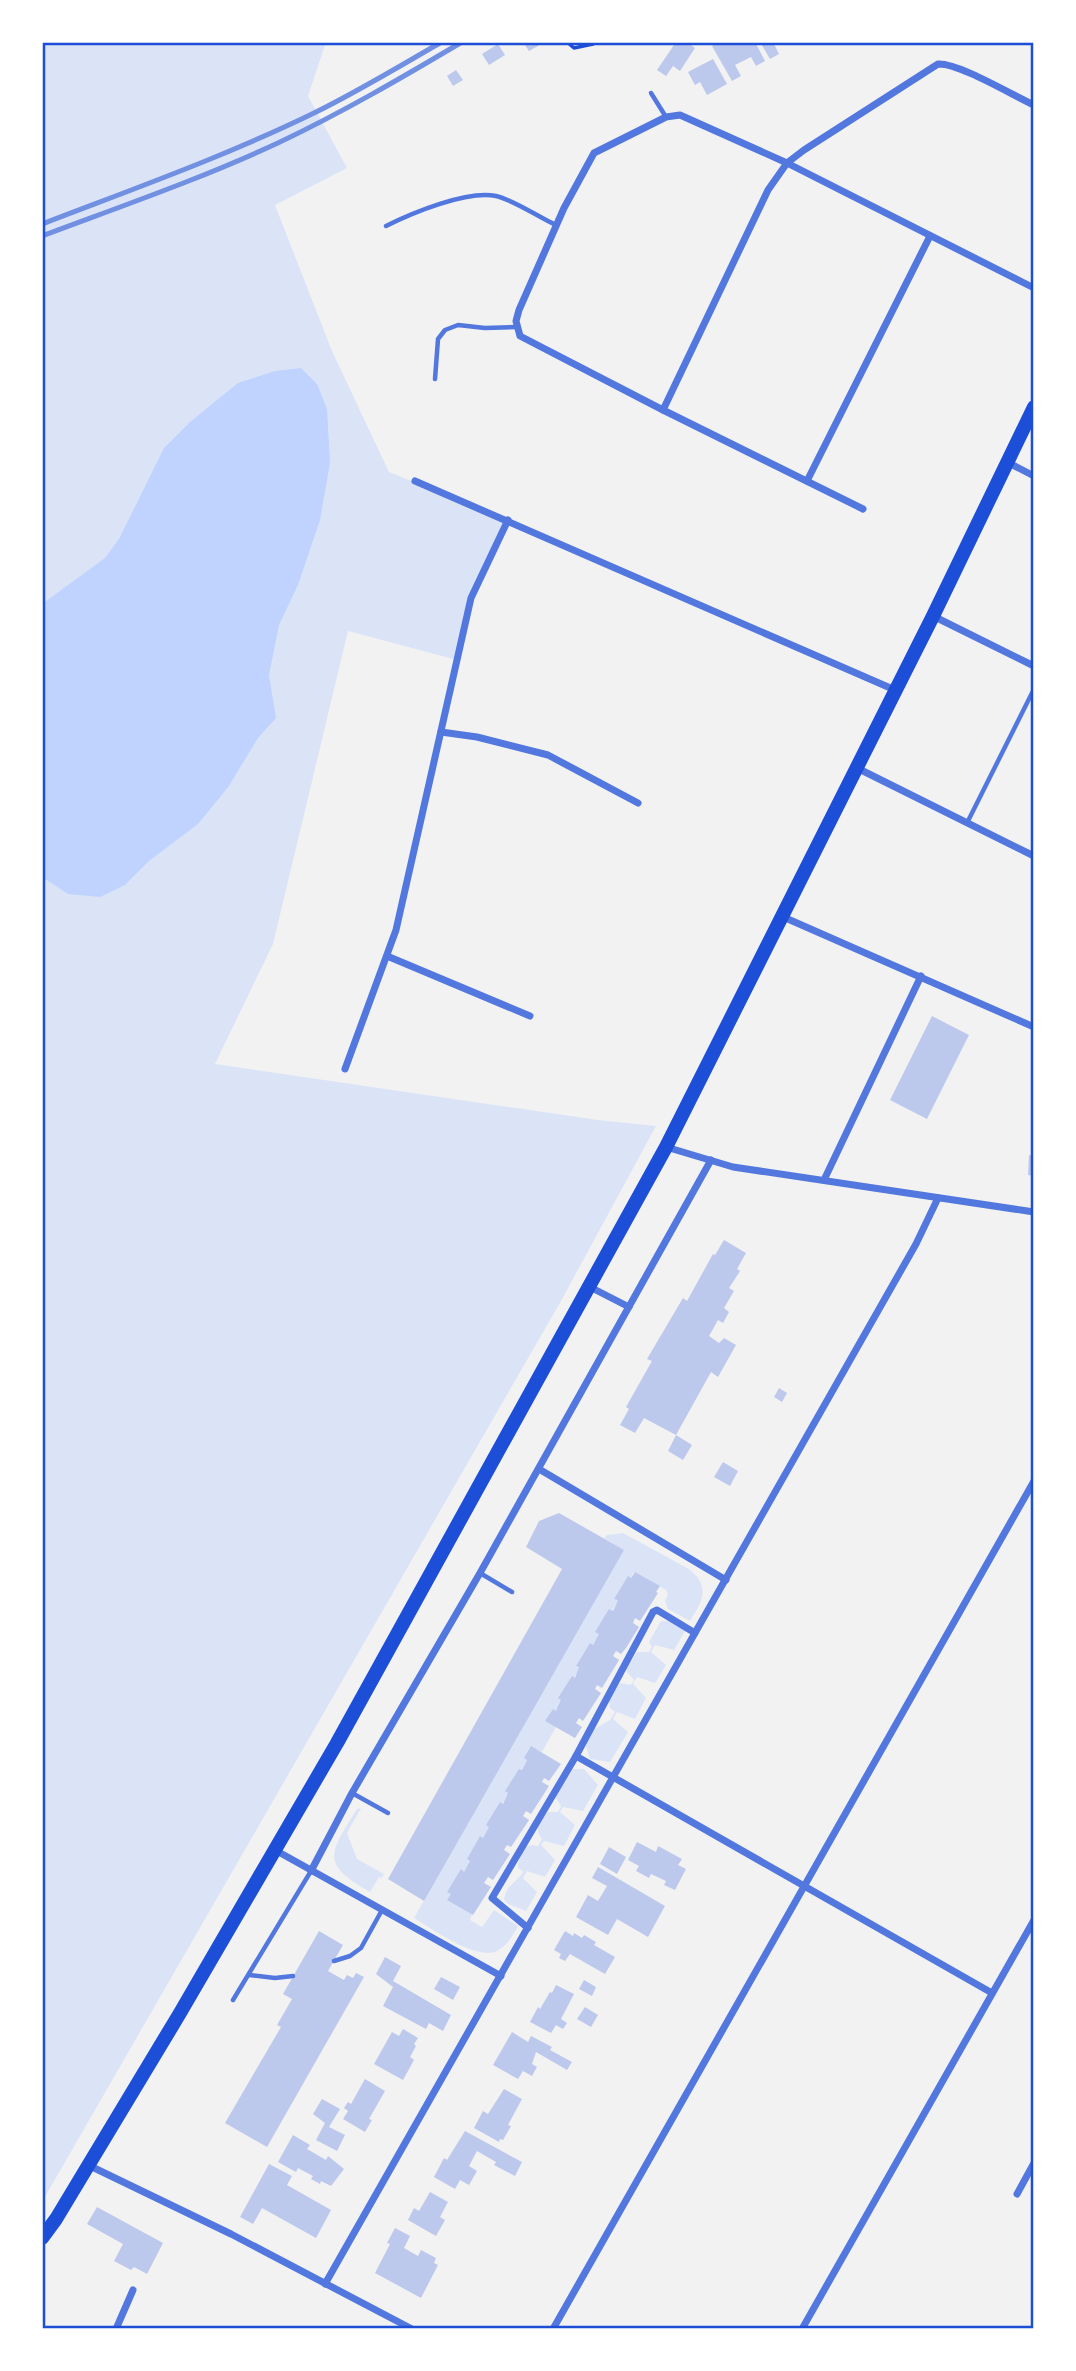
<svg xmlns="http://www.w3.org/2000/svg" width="1076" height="2371" viewBox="0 0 1076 2371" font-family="Arial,sans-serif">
  <rect width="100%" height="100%" fill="#f2f2f2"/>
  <g fill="#dbe4f7">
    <polygon points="42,42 326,42 308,96 347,168 275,205 332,351 389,472 508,520 471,598 457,660 348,631 273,944 215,1064 598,1120 656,1126 561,1301 42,2202"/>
    <path d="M 623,1533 L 689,1569 C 711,1587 703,1600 690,1621 L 668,1609 L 665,1601 L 668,1594 L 666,1590 L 634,1572 L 556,1711 L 545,1721 L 556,1727 L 542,1752 L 531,1747 L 527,1760 L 448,1900 L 472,1914 L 470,1920 L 482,1927 L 494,1910 L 518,1926 C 513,1935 507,1946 497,1951 C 477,1961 432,1929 414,1918 L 623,1550 L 604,1538 L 607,1535 Z"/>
    <polygon points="661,1621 668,1621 685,1631 674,1650 655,1645 651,1652 666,1665 655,1683 637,1677 633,1684 646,1698 635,1719 617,1712 613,1719 628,1732 610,1762 590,1759 585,1743 594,1729 610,1720 615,1712 610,1708 609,1700 616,1686 621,1683 631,1685 634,1680 627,1672 627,1668 637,1652 649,1652 652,1647 649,1642"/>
    <path d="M 573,1769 L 584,1769 L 598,1785 L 583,1811 L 563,1807 L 560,1812 L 575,1825 L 564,1846 L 544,1841 L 541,1845 L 555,1860 L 545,1877 L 527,1871 L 523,1878 L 537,1892 L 526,1911 L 508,1904 L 504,1900 C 506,1885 516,1883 523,1872 L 518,1867 L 520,1855 L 524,1847 L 531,1845 L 538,1846 L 542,1839 C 533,1829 540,1820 548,1812 L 558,1812 L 561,1806 L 555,1797 Z"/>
    <path d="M 361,1808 L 347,1833 L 357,1859 L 384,1874 L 382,1878 L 379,1877 L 370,1892 C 319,1863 330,1853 357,1809 Z"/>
  </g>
  <polygon fill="#bfd3fe" points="301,368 317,384 327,409 330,463 320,520 298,585 279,625 269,675 276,718 258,738 229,786 198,824 149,861 125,885 100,897 68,894 42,877 42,604 105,558 119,539 164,448 190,422 238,383 275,371"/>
  <g fill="#bdc9ec">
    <polygon points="523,42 545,42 529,51"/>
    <polygon points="676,42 687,42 695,48 680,71 673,66 666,76 657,70"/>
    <polygon points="719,42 755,42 765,61 756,66 751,57 735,65 741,76 732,81 712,46"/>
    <polygon points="760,42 773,42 779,54 770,59"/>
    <polygon points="498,44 505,55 489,65 482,54"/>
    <polygon points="713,59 727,84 707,95 700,82 695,85 688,72"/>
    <polygon points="456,70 463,80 453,86 447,76"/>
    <polygon points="932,1016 969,1035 927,1119 890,1100"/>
    <polygon points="1029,1155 1034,1156 1034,1176 1028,1175"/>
    <polygon points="724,1240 746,1253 737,1269 740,1271 729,1288 734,1291 724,1308 729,1312 723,1323 718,1320 709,1336 719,1343 724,1338 736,1345 718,1377 711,1372 676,1435 692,1445 683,1460 668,1451 676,1435 644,1418 635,1433 620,1425 629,1409 626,1407 652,1361 647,1359 683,1298 687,1301 713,1254 715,1255"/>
    <polygon points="779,1388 787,1393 782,1402 774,1397"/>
    <polygon points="723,1462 738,1471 730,1486 714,1477"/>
    <polygon points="559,1513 624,1550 424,1901 388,1879 562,1569 526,1547 539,1521"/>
    <polygon points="635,1572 660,1586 656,1592 658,1593 640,1621 635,1618 633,1623 639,1627 626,1648 621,1654 616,1651 613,1656 619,1660 602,1688 597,1685 595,1689 601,1693 583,1721 579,1718 576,1723 582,1727 575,1738 545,1721 553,1709 556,1711 558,1706 561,1700 558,1698 572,1676 575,1678 579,1667 576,1666 590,1643 593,1645 599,1634 595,1632 609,1609 613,1611 615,1607 618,1600 614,1599 628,1576 631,1578"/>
    <polygon points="531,1746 561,1764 549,1781 544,1778 542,1782 549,1786 531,1814 526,1811 523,1816 529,1820 511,1847 507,1845 504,1850 510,1854 493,1880 488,1877 484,1883 491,1887 473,1915 447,1900 451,1894 447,1892 461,1869 464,1872 470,1861 467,1859 480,1836 483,1838 489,1827 486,1825 500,1802 503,1804 508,1793 505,1791 519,1769 522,1770 527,1760 524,1758"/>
    <polygon points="637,1842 656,1852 658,1846 682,1859 678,1865 686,1869 675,1890 664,1885 666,1881 651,1874 649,1878 636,1871 639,1866 628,1860"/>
    <polygon points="609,1847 626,1857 617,1874 600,1864"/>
    <polygon points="598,1867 665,1906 648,1937 617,1919 608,1935 576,1917 588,1895 598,1901 607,1886 592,1878"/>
    <polygon points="319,1931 343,1945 328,1971 344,1980 347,1975 353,1978 356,1973 364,1977 267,2147 225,2123 281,2027 277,2025 292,1999 283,1994"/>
    <polygon points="565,1931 573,1936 574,1933 582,1938 584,1935 596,1942 594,1945 615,1957 605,1974 570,1954 565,1961 559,1958 561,1954 554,1950"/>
    <polygon points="385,1957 401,1966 393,1981 451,2015 443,2031 429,2023 426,2029 383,2006 393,1987 376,1974"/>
    <polygon points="441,1977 460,1987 453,2000 434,1989"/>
    <polygon points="584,1980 596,1987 592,1996 579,1989"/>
    <polygon points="556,1985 574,1994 561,2019 567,2023 563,2029 556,2025 551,2033 530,2022 538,2007 540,2009 550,1992 552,1993"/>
    <polygon points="585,2007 598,2015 591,2027 577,2019"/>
    <polygon points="403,2029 418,2038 414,2044 416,2046 410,2057 414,2060 403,2080 374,2064 392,2032 399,2036"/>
    <polygon points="512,2032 528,2042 531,2036 552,2047 550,2050 572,2062 567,2070 536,2052 532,2064 537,2067 532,2076 523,2071 518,2079 493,2065"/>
    <polygon points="365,2079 385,2091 369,2119 372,2120 365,2132 343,2119 348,2111 344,2108 348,2102 351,2104"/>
    <polygon points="504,2089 522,2099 508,2125 511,2126 503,2140 500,2139 499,2142 474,2128 483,2111 488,2114"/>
    <polygon points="322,2099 340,2109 329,2127 345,2135 337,2151 316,2140 325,2123 313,2114"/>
    <polygon points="465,2131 522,2162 515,2176 494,2165 496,2162 477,2151 469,2166 477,2171 469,2185 460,2180 455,2189 434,2177 444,2158 447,2160"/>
    <polygon points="293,2135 310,2145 307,2149 326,2160 328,2156 344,2169 331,2186 321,2181 320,2184 311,2179 313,2176 298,2168 296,2172 278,2162"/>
    <polygon points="269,2164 292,2176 287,2185 331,2210 316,2238 262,2208 253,2224 240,2217"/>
    <polygon points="430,2192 448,2202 440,2217 445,2220 436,2236 408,2220 414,2208 419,2211"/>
    <polygon points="97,2207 163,2243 147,2274 134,2267 131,2270 114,2261 123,2244 87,2224"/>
    <polygon points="395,2228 410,2236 404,2248 418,2256 421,2250 436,2258 434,2263 438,2265 421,2298 375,2273 390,2244 387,2243"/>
  </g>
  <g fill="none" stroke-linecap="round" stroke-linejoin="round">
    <polyline stroke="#1d4ed8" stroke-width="3.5" points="567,42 574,48 593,44"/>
    <g stroke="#5277de" stroke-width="4.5">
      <polyline points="651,93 666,117"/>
      <path d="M 386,226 C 412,213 467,190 496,196 C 514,200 538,217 556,225"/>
      <polyline points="435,379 438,339 445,330 458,325 485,328 517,327"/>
      <polyline points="967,823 1034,689"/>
      <polyline points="480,1573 512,1592"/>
      <polyline points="352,1793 388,1813"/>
      <polyline points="334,1961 350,1956 361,1948 382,1910"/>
      <polyline points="249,1975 275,1978 293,1976"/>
      <polyline points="233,2000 311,1871"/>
    </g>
    <g stroke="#5277de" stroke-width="7">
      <path d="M 663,410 L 768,190 L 787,163 L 804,150 L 938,64 C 959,63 1012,95 1034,105"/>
      <polyline points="1007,462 1034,476"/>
      <polyline points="415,481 895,690"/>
      <polyline points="807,481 930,236"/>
      <polyline points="863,509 663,410 520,336 516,321 519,310 564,208 594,153 666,117 680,115 787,163 1034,288"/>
      <polyline points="933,616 1034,666"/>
      <polyline points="441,732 477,737 548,755 638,803"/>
      <polyline points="857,768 1034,856"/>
      <polyline points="781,916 1034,1027"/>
      <polyline points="387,956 530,1016"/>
      <polyline points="345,1069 396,930 471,598 508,520"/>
      <polyline points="666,1147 733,1167 1034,1212"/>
      <polyline points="824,1180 921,976"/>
      <polyline points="590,1287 629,1307"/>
      <polyline points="539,1469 726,1580"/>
      <polyline points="576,1756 653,1612 657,1610 695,1633"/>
      <polyline points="275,1850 501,1976"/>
      <polyline points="311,1871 352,1793 480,1573 711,1160"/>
      <polyline points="528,1928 492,1898 576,1756 992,1993"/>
      <polyline points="88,2165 231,2234 412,2329"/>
      <polyline points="1017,2194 1034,2163"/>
      <polyline points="325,2284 916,1244 938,1198"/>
      <polyline points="116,2329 133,2290"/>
      <polyline points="553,2329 1034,1481"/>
      <polyline points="802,2329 1034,1920"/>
    </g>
    <polyline stroke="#1d4ed8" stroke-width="14" points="42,2238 56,2219 180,2013 337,1743 666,1147 933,616 1034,407"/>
    <g stroke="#7290e2" stroke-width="5">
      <path d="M 42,224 C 133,189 226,156 314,113 C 357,92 398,67 440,43"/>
      <path d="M 42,236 C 122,206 203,178 280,142 C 343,112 403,77 462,42"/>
    </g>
  </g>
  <rect width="1076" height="2371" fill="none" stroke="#ffffff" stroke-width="88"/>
  <rect x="44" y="44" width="988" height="2283" fill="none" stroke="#1d4ed8" stroke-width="2.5"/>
</svg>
